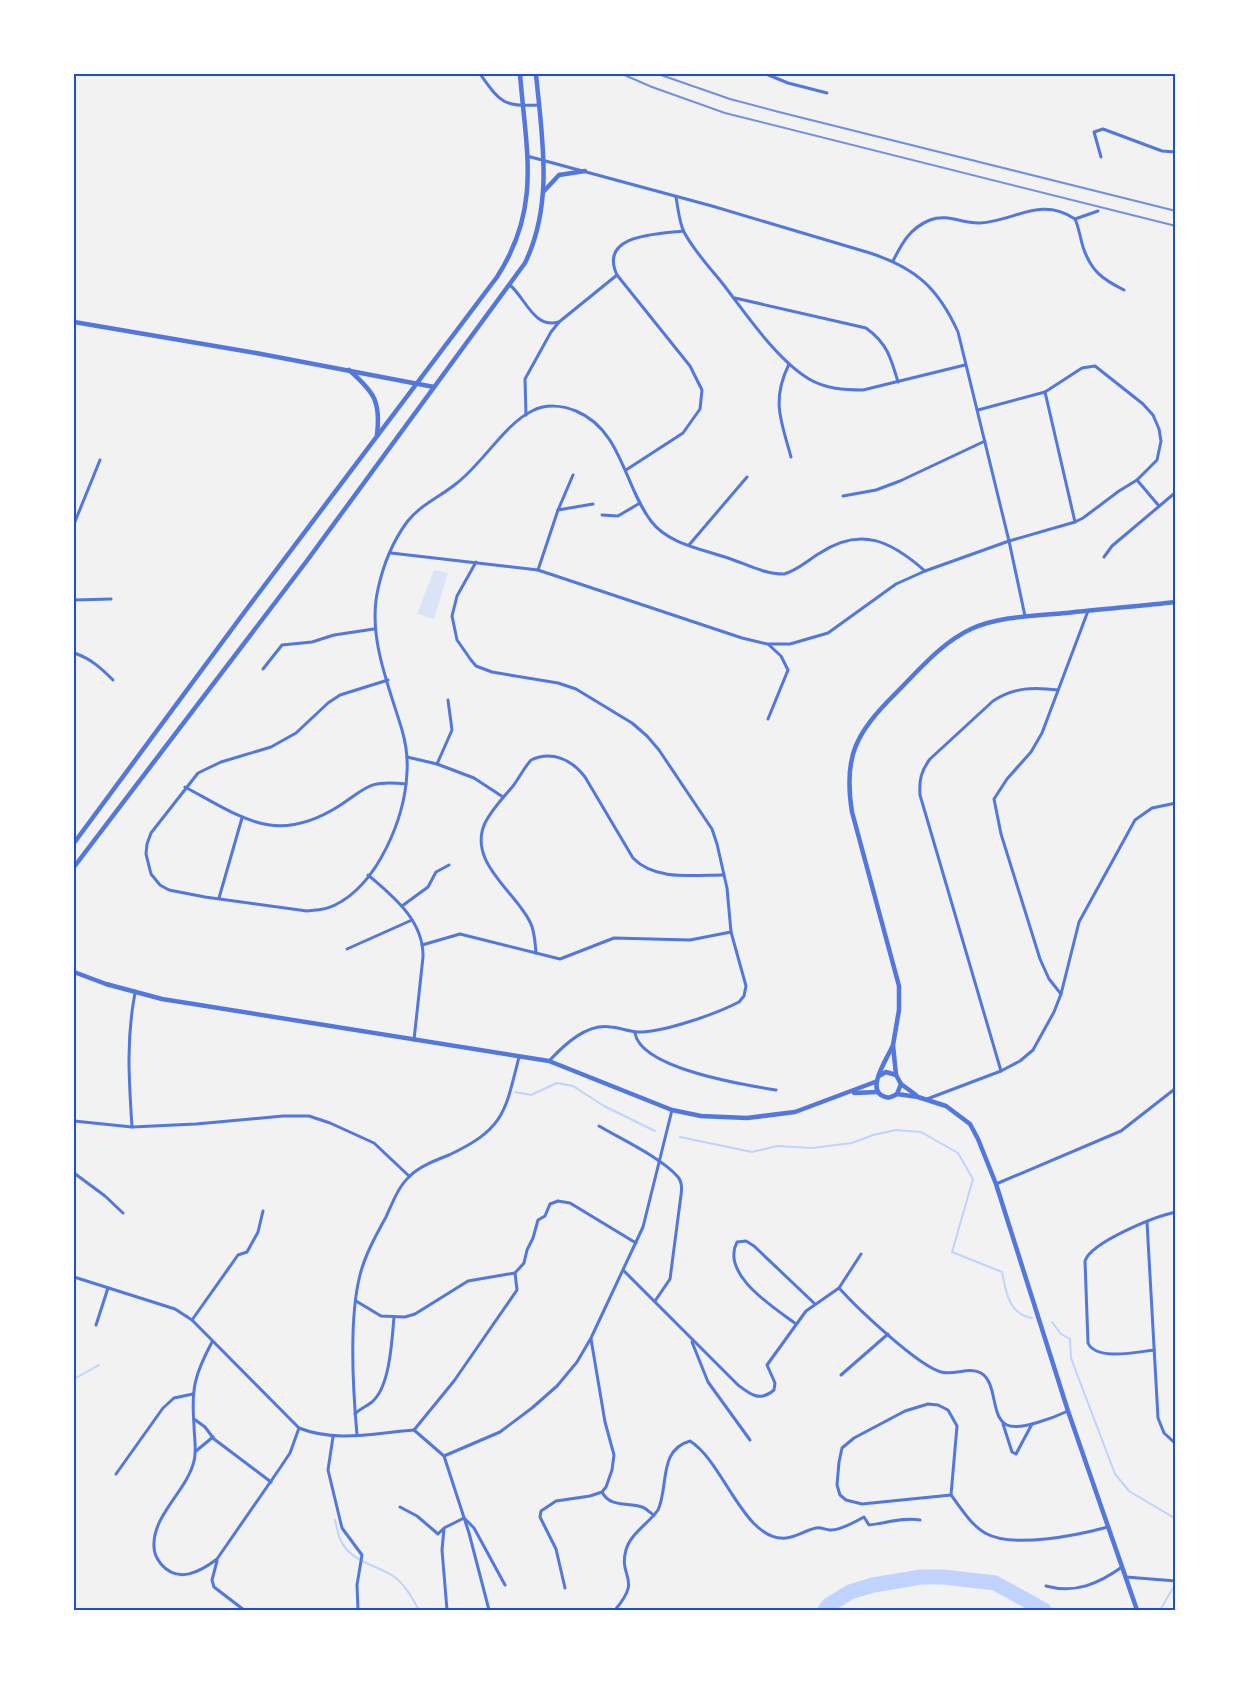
<svg xmlns="http://www.w3.org/2000/svg" width="1249" height="1684" viewBox="0 0 1249 1684" font-family="'Work Sans',sans-serif">
  <rect width="100%" height="100%" fill="#f2f2f2"/>
  <polygon fill="#dbe4f7" points="434,570 448,573 434,619 417,614"/>
  <g fill="none" stroke-linecap="round" stroke-linejoin="round">
    <g stroke="#bfd3fe" stroke-width="2">
      <polyline points="515,1092 531,1095 557,1083 573,1086 604,1106 655,1131"/>
      <path d="M 680,1137 L 752,1152 L 777,1146 L 812,1148 L 852,1143 L 873,1135 L 896,1130 L 921,1132 L 958,1153 L 973,1179 L 952,1252 L 1002,1272 C 1006,1291 1008,1314 1032,1318"/>
      <polyline points="1052,1322 1061,1334 1070,1339 1071,1358 1077,1374 1115,1474 1129,1491 1176,1519"/>
      <polyline points="74,1379 99,1365"/>
      <path d="M 335,1520 C 337,1527 338,1537 342,1543 C 353,1562 376,1565 393,1576 C 405,1584 412,1598 419,1610"/>
      <polyline points="1160,1610 1173,1588"/>
    </g>
    <polyline stroke="#bfd3fe" stroke-width="15" points="825,1610 829,1605 850,1592 873,1585 921,1577 944,1577 995,1583 1044,1610"/>
    <g stroke="#5277de" stroke-width="3">
      <path d="M 480,74 C 500,102 503,107 539,105"/>
      <polyline points="766,74 788,83 827,93"/>
      <path d="M 527,156 L 712,206 L 870,253 C 916,268 938,288 958,332 L 1009,541 L 1025,616"/>
      <polyline points="1101,157 1094,132 1103,129 1162,151 1176,152"/>
      <path d="M 676,197 C 678,208 679,222 684,232 C 694,251 710,268 723,284 C 746,314 777,360 809,379 C 826,389 844,390 863,390 L 965,365"/>
      <polyline points="1075,219 1098,211"/>
      <path d="M 893,261 C 902,243 910,228 930,220 C 948,213 962,224 980,223 C 1015,221 1040,196 1075,219 C 1079,228 1080,237 1083,247 C 1091,271 1102,279 1124,290"/>
      <path d="M 510,285 C 526,299 534,329 559,322"/>
      <path d="M 735,298 L 866,328 C 887,343 891,358 898,382"/>
      <path d="M 789,364 C 771,401 781,420 791,457"/>
      <polyline points="1045,392 1075,522"/>
      <polyline points="526,415 525,379 551,332 559,322 617,275"/>
      <path d="M 626,470 L 683,433 L 700,409 L 702,390 L 690,366 L 617,275 C 598,234 658,234 683,231"/>
      <polyline points="1137,480 1159,506"/>
      <polyline points="843,496 876,490 900,481 985,441"/>
      <polyline points="558,510 593,504"/>
      <polyline points="602,515 618,516 640,503"/>
      <polyline points="74,524 100,460"/>
      <polyline points="689,545 747,477"/>
      <polyline points="391,553 538,570 742,638 767,644 790,644 828,633 896,584 925,571 1009,541 1075,522 1083,518 1119,491 1137,480 1157,460 1161,441 1159,429 1153,415 1143,404 1095,366 1082,368 1045,392 978,410"/>
      <polyline points="1104,557 1112,546 1176,492"/>
      <path d="M 476,562 L 457,596 L 452,616 L 457,640 L 471,660 L 476,666 L 492,672 L 558,683 L 576,689 L 632,723 L 647,736 L 659,750 L 712,829 L 717,844 L 727,888 L 731,932 L 746,986 L 744,996 L 739,1002 C 716,1014 669,1030 643,1032 C 632,1033 622,1028 611,1027 C 587,1023 565,1044 549,1061"/>
      <polyline points="538,570 558,510 573,475"/>
      <polyline points="74,600 111,599"/>
      <path d="M 74,653 C 90,658 101,668 113,680"/>
      <polyline points="263,669 282,645 312,642 334,635 374,629"/>
      <path d="M 388,680 L 340,695 L 328,703 L 296,733 L 271,747 L 221,762 L 198,773 L 151,833 L 147,844 L 146,854 L 151,874 L 160,885 L 169,890 L 205,897 L 307,911 C 317,910 326,910 335,905 C 378,884 405,818 407,772 C 408,757 406,744 402,730 C 389,686 367,636 378,589 C 383,566 393,541 407,522 C 420,505 440,497 457,483 C 482,464 505,424 532,411 C 545,404 562,405 576,411 C 622,430 624,486 651,521 C 668,544 702,549 728,558 C 746,564 764,574 784,574 C 798,570 808,560 820,553 C 861,526 891,541 925,571"/>
      <polyline points="1175,701 1176,702"/>
      <polyline points="768,719 788,670 781,656 769,645"/>
      <polyline points="407,757 437,764 474,778 503,797"/>
      <polyline points="437,764 452,730 448,700"/>
      <path d="M 185,787 C 243,818 276,846 339,806 C 368,787 368,780 406,784"/>
      <path d="M 368,875 C 393,896 424,921 423,957 L 414,1040"/>
      <polyline points="219,898 242,818"/>
      <polyline points="402,906 428,887 436,872 449,865"/>
      <polyline points="422,945 460,934 560,959 614,938 690,940 731,932"/>
      <polyline points="347,949 412,920"/>
      <path d="M 536,953 C 535,943 535,931 530,922 C 516,892 467,862 485,823 C 492,809 503,798 513,786 C 519,778 524,768 531,760 C 552,750 572,760 585,777 L 633,858 C 655,881 694,875 723,875"/>
      <polyline points="1061,994 1049,979 1040,959 1001,834 994,799 1007,779 1031,752 1042,733 1088,611"/>
      <path d="M 635,1033 C 641,1069 745,1085 776,1090"/>
      <path d="M 1001,1071 L 920,795 C 919,780 921,771 930,759 L 993,701 C 1014,687 1034,687 1058,690"/>
      <polyline points="927,1099 1001,1071 1020,1061 1033,1050 1054,1012 1061,994 1079,922 1135,820 1152,808 1176,803"/>
      <polyline points="74,1121 132,1127 196,1124 283,1116 309,1116 330,1123 374,1143 409,1176"/>
      <path d="M 599,1126 C 621,1139 662,1158 678,1177 C 682,1182 682,1189 681,1195 L 670,1279 L 655,1301"/>
      <path d="M 132,1127 C 129,1080 126,1040 135,993"/>
      <polyline points="74,1173 105,1196 123,1213"/>
      <polyline points="996,1184 1121,1131 1176,1088"/>
      <polyline points="1147,1222 1158,1418 1164,1433 1176,1444"/>
      <path d="M 624,1271 L 738,1385 C 751,1395 760,1402 774,1390 L 775,1383 L 767,1365 L 806,1311 L 839,1288 L 861,1254"/>
      <path d="M 74,1277 L 175,1309 L 192,1320 L 299,1428 C 337,1443 374,1433 414,1430"/>
      <path d="M 839,1288 C 857,1308 917,1365 941,1372 C 954,1376 969,1366 981,1373 C 998,1383 990,1417 1007,1425 C 1020,1431 1055,1417 1068,1411"/>
      <polyline points="356,1301 381,1316 405,1317 415,1314 468,1281 515,1273"/>
      <polyline points="192,1320 238,1255 247,1252 258,1232 263,1211"/>
      <path d="M 796,1324 C 775,1308 720,1275 737,1242 L 746,1241 L 754,1246 L 815,1304"/>
      <polyline points="96,1325 108,1288"/>
      <path d="M 212,1342 C 195,1374 191,1388 194,1425 C 194,1436 197,1450 194,1461 C 187,1491 152,1515 154,1547 C 154,1554 157,1559 161,1564 C 178,1584 200,1572 217,1559 L 280,1468 L 290,1453 L 299,1428"/>
      <polyline points="692,1342 708,1382 750,1440"/>
      <path d="M 1154,1350 C 1137,1352 1096,1361 1088,1343 L 1085,1261 C 1091,1242 1156,1216 1176,1212"/>
      <polyline points="841,1375 888,1334"/>
      <path d="M 355,1414 C 361,1407 369,1406 374,1400 C 390,1384 392,1340 394,1317"/>
      <polyline points="194,1419 205,1427 214,1439 271,1482"/>
      <polyline points="1003,1424 1012,1452 1016,1454 1032,1424"/>
      <polyline points="414,1430 444,1456 500,1432 532,1408 557,1386 577,1362 591,1338 643,1227 672,1110"/>
      <polyline points="414,1430 454,1381 517,1290 515,1273 524,1263 527,1250 533,1238 538,1220 545,1216 550,1204 558,1201 570,1203 636,1243"/>
      <path d="M 357,1435 C 353,1390 349,1318 360,1275 C 365,1255 376,1235 386,1217 C 392,1204 398,1187 409,1177 C 418,1167 436,1160 449,1155 C 504,1129 505,1113 519,1057"/>
      <polyline points="333,1437 328,1470 342,1528 362,1555 357,1585 358,1610"/>
      <polyline points="196,1451 213,1437"/>
      <polyline points="444,1456 469,1533 489,1610"/>
      <polyline points="116,1474 163,1408 174,1398 193,1394"/>
      <path d="M 602,1492 C 610,1508 628,1502 642,1507 C 646,1508 650,1513 654,1515"/>
      <path d="M 951,1495 L 862,1504 L 846,1500 L 840,1495 L 837,1485 L 839,1462 L 842,1448 L 854,1438 L 905,1411 L 928,1404 L 938,1405 L 948,1410 L 957,1426 L 951,1495 C 961,1508 971,1525 985,1533 C 1013,1549 1078,1535 1108,1527"/>
      <polyline points="400,1507 417,1516 438,1534 443,1529"/>
      <polyline points="217,1561 212,1580 214,1587 244,1610"/>
      <polyline points="1126,1577 1176,1581"/>
      <path d="M 1046,1586 C 1075,1594 1098,1584 1122,1567"/>
      <polyline points="565,1588 556,1549 540,1517 541,1511 556,1501 590,1496 602,1492 606,1487 612,1470 614,1455 605,1422 591,1339"/>
      <polyline points="447,1610 442,1550 444,1528 464,1518 474,1528 505,1585"/>
      <path d="M 615,1610 C 643,1577 618,1579 626,1550 C 630,1534 649,1523 658,1510 C 669,1486 658,1450 690,1441 C 724,1462 744,1542 786,1538 C 796,1537 806,1530 816,1528 C 822,1527 825,1530 830,1530 C 839,1531 855,1522 864,1517 L 869,1525 C 886,1523 904,1517 920,1520"/>
    </g>
    <g stroke="#5277de" stroke-width="4.5">
      <polyline points="544,191 559,175 585,171"/>
      <polyline points="74,322 256,353 434,387"/>
      <path d="M 349,370 C 374,392 381,401 377,435"/>
      <path d="M 74,843 L 246,610 L 497,277 C 542,207 526,151 520,74"/>
      <path d="M 74,867 L 306,562 L 525,263 C 554,203 542,138 536,74"/>
      <polyline points="74,972 106,984 162,999 549,1061 672,1110 701,1116 747,1118 795,1112 875,1082"/>
      <path d="M 896,1075 L 893,1045 L 899,1010 L 899,986 L 852,812 C 843,756 856,733 895,694 C 918,671 941,643 971,629 C 1000,616 1035,616 1066,613 C 1102,609 1139,606 1176,602"/>
      <path d="M 879,1076 L 886,1072 L 896,1075 L 901,1084 L 897,1094 C 892,1097 888,1099 883,1096 C 866,1089 887,1059 892,1047"/>
      <polyline points="901,1084 916,1095"/>
      <polyline points="854,1093 878,1092"/>
      <polyline points="897,1094 918,1097 946,1106 970,1124 978,1139 996,1184 1068,1411 1137,1610"/>
    </g>
    <g stroke="#7290e2" stroke-width="2">
      <polyline points="622,74 652,87 725,113 1176,226"/>
      <polyline points="658,74 730,99 779,112 1176,211"/>
    </g>
  </g>
  <rect width="1249" height="1684" fill="none" stroke="#ffffff" stroke-width="150"/>
  <rect x="75" y="75" width="1099" height="1534" fill="none" stroke="#1d4ed8" stroke-width="2"/>
</svg>
